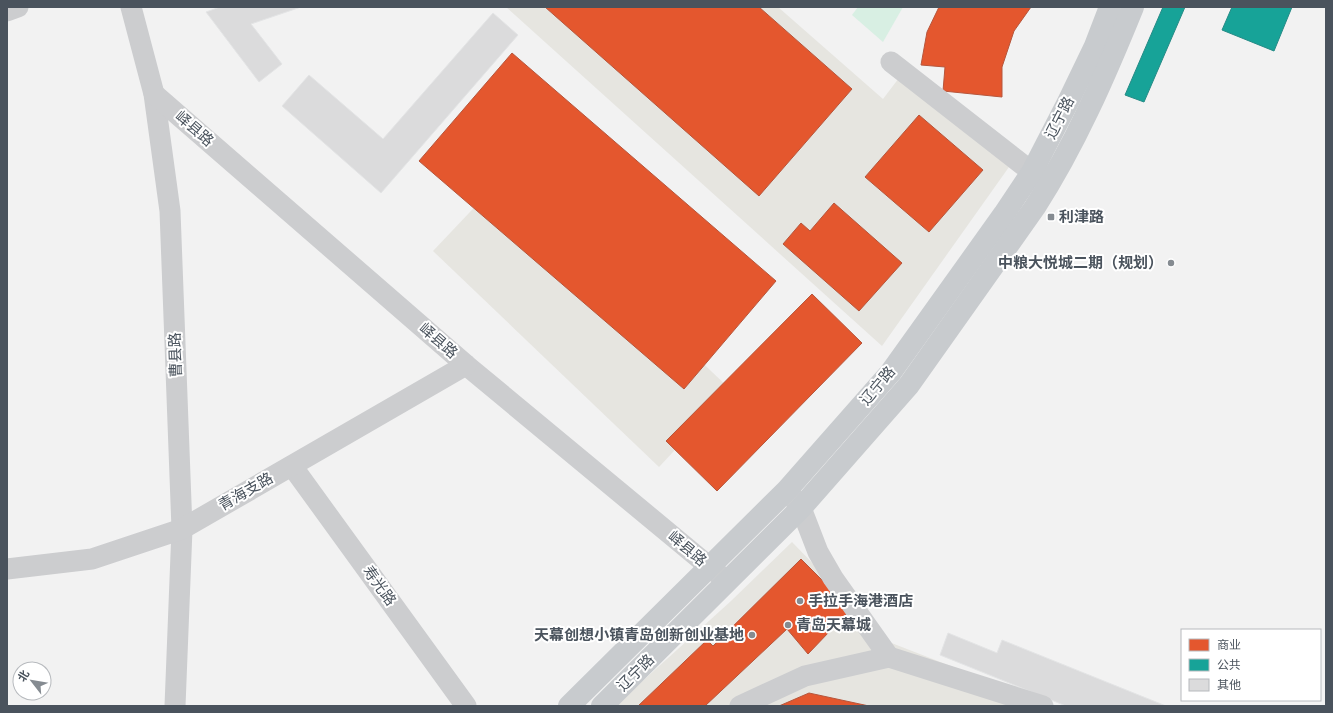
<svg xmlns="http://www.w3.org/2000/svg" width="1333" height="713" viewBox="0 0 1333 713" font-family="'Sofia Sans Condensed','Noto Sans SC',sans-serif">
  <rect width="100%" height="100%" fill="#f2f2f2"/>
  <g fill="#e6e5e0">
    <polygon points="506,7 778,7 883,99 902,74 1009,167 882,346"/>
    <polygon points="505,175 731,390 659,467 433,251"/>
    <polygon points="792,542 889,642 1053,706 615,706 731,601"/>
  </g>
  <polygon fill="#d8efe3" points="858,7 903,7 883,42 852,15"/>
  <g fill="#e4572e" stroke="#b6563c">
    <polygon points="545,7 759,7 852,89 759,196"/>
    <polygon points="939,7 1031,7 1014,31 1002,67 1002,97 943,91 945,67 921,65 927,32"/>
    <polygon points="512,53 776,281 684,389 419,161"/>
    <polygon points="919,115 983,170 929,232 865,177"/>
    <polygon points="834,203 902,263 859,311 783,244 801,223 810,231"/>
    <polygon points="812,294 862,343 717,491 666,441"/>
    <polygon points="801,559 851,609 808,654 787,629 705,706 638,706 707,640 713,646"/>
    <polygon points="809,693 869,706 871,706 779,706"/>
  </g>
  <g fill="#17a398" stroke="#268b86">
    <polygon points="1163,7 1185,7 1144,102 1125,95"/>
    <polygon points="1232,7 1292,7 1274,51 1222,30"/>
  </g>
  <g fill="#dbdbdc" stroke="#e3e4e5">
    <polygon points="220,7 301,7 251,24 282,64 259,82 206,12"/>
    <polygon points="493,13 518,35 381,193 282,106 309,75 383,139"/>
    <polygon points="948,633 997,653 1002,640 1166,706 1066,706 940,655"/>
  </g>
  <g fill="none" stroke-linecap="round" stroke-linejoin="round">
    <g stroke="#cccdcf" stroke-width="21">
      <polyline points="131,7 154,94 170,211 182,529 175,706"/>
      <polyline points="7,11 18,7"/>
      <polyline points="891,62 1032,172"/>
      <polyline points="154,94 466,365 723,578"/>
      <polyline points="292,466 466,706"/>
      <polyline points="7,569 92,559 182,529 466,365"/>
      <polyline points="889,657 1043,706"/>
      <polyline points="740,706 805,676 889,657 833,578 818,552 801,508 791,495"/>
    </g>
    <g stroke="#c8cbce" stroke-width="22">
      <polyline points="569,706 787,490 891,372 1004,214 1032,172 1068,102 1095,46 1110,7"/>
      <path d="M 602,706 L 801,508 L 909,385 L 1035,207 C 1075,145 1105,76 1133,7"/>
    </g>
  </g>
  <g fill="#858b91" stroke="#fff" stroke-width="1.5">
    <rect x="1047" y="213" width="8" height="8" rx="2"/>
    <circle cx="1171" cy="263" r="4"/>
    <circle cx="800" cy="601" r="4"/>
    <circle cx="788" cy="625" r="4"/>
    <circle cx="752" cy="635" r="4"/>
  </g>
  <g text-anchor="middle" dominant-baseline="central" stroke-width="4" stroke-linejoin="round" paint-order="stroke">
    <g font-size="15" fill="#4a535d" stroke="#fff">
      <text transform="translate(1060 118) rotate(-63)">辽宁路</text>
      <text transform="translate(194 129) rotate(41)">峄县路</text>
      <text transform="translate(438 341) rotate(41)">峄县路</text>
      <text transform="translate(176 355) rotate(-92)">曹县路</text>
      <text transform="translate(878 386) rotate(-50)">辽宁路</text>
      <text transform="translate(246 492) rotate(-30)">青海支路</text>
      <text transform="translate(687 549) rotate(40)">峄县路</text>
      <text transform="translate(379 586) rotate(54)">寿光路</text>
      <text transform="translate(636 673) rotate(-45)">辽宁路</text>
    </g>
    <g font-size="15" font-weight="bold" fill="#4a535d" stroke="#fff" text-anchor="start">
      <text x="1059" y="217">利津路</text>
      <text x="1163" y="263" text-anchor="end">中粮大悦城二期（规划）</text>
      <text x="808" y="601">手拉手海港酒店</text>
      <text x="796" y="625">青岛天幕城</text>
      <text x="744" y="635" text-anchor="end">天幕创想小镇青岛创新创业基地</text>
    </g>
  </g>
  <rect width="1333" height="713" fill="none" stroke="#4a535d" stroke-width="16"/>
  <rect x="1181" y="629" width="140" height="72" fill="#ffffff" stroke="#b7babe"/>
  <rect x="1189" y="639" width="20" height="12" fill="#e4572e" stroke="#b7babe"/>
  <text x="1217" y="649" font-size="12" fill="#4a535d">商业</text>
  <rect x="1189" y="659" width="20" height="12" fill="#17a398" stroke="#b7babe"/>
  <text x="1217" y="669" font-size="12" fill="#4a535d">公共</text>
  <rect x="1189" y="679" width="20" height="12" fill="#dbdbdc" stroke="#b7babe"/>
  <text x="1217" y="689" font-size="12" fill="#4a535d">其他</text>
  <g transform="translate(32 681) rotate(301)"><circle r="19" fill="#ffffff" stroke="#b7babe"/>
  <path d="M0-3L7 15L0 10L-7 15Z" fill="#858b91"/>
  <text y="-6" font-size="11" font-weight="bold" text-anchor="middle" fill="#4a535d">北</text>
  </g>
</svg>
